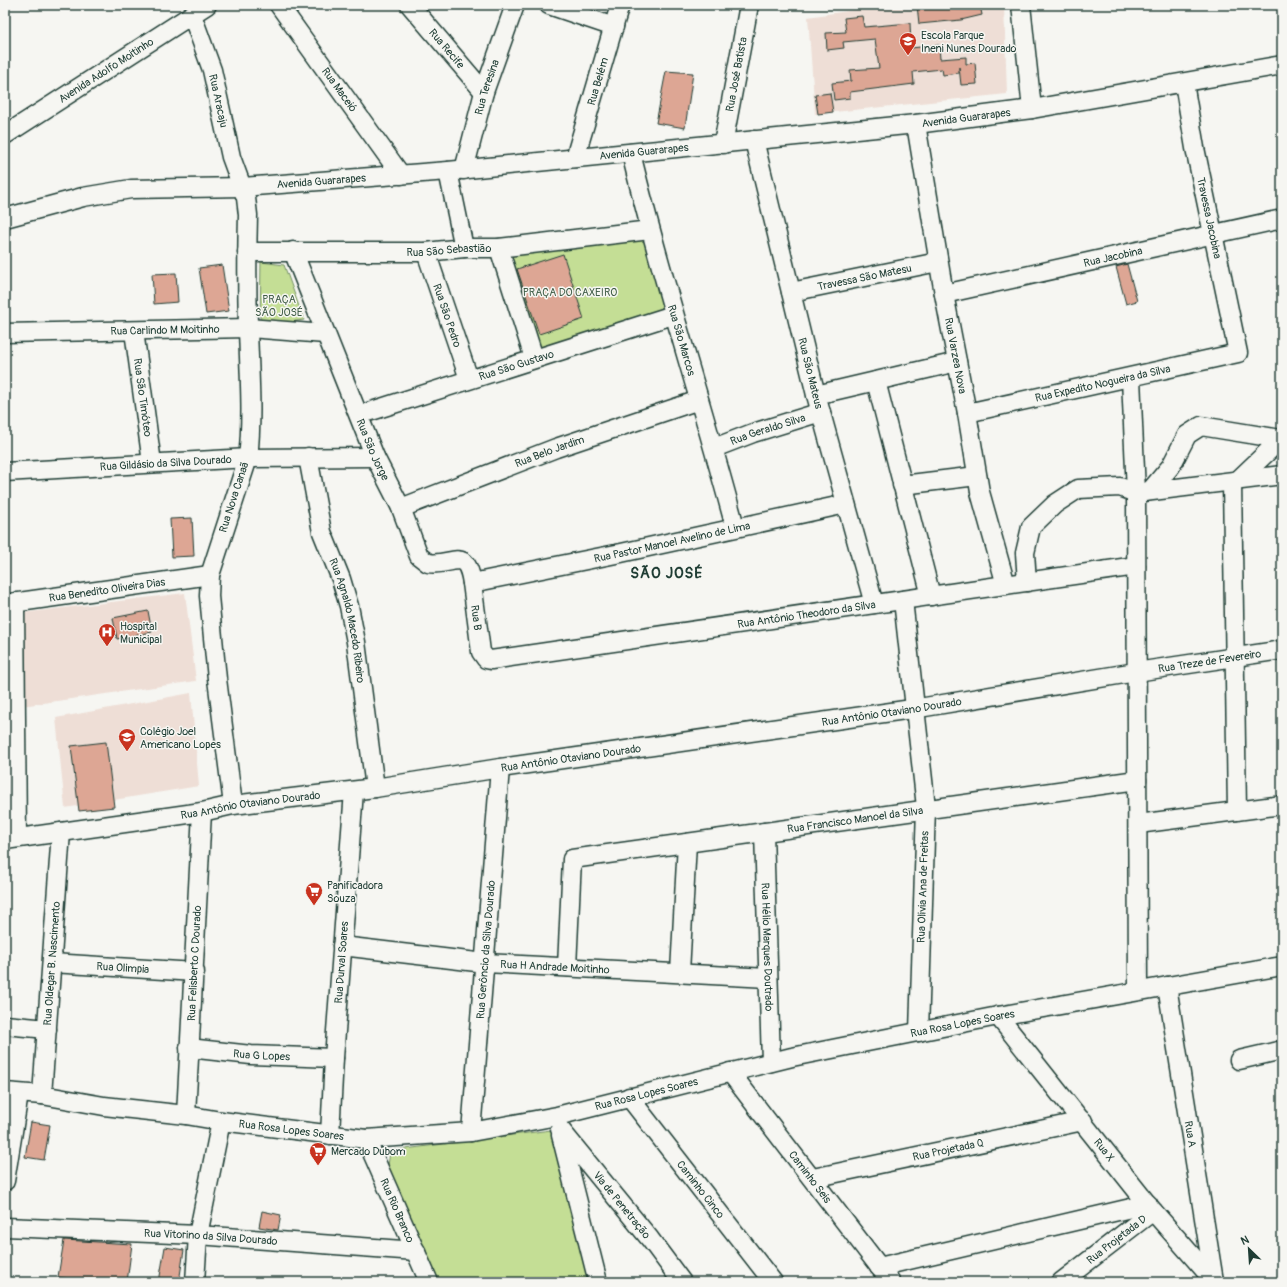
<svg xmlns="http://www.w3.org/2000/svg" width="1287" height="1287" viewBox="0 0 1287 1287" font-family="Pangolin,sans-serif">
  <rect width="100%" height="100%" fill="#f6f6f2"/>
  <filter id="ink" filterUnits="userSpaceOnUse"><feTurbulence type="fractalNoise" baseFrequency=".025" numOctaves="2"/><feDisplacementMap in="SourceGraphic" scale="8" xChannelSelector="R" yChannelSelector="G"/><feConvolveMatrix kernelMatrix="1 2 1 2 8 2 1 2 1" color-interpolation-filters="sRGB"/></filter>
  <g filter="url(#ink)">
    <g fill="#eeded6">
      <polygon points="887,5 1004,5 1007,94 815,114 808,17"/>
      <polygon points="185,593 196,681 22,706 22,613"/>
      <polygon points="191,693 199,786 65,808 56,718"/>
    </g>
    <g fill="#c4de95" stroke="#728e64">
      <polygon points="648,232 671,313 536,355 503,250"/>
      <polygon points="261,262 284,265 304,320 260,326"/>
      <polygon points="551,1130 590,1282 438,1282 388,1166 390,1151"/>
    </g>
    <g fill="#dda694" stroke="#1f3d34">
      <polygon points="917,5 980,5 982,15 961,20 919,24"/>
      <polygon points="862,16 864,27 910,23 911,48 939,45 940,59 966,57 966,64 975,63 977,84 961,85 959,67 959,73 943,75 942,69 913,72 914,84 850,92 850,98 834,100 832,83 851,81 850,70 879,68 875,39 843,42 844,48 827,50 826,33 846,32 844,18"/>
      <polygon points="666,71 693,73 685,128 656,123"/>
      <polygon points="830,93 833,112 818,114 815,95"/>
      <polygon points="563,254 584,319 539,334 517,269"/>
      <polygon points="1127,264 1137,301 1126,304 1116,267"/>
      <polygon points="222,265 229,311 206,314 199,268"/>
      <polygon points="176,273 178,302 154,304 152,274"/>
      <polygon points="192,518 194,556 172,557 170,519"/>
      <polygon points="148,611 152,632 117,639 113,618"/>
      <polygon points="106,742 114,807 79,811 71,746"/>
      <polygon points="31,1122 50,1125 44,1160 25,1157"/>
      <polygon points="262,1211 281,1215 278,1230 259,1227"/>
      <polygon points="64,1240 132,1244 127,1282 88,1282 58,1277"/>
      <polygon points="165,1247 184,1250 179,1282 159,1282"/>
    </g>
    <g fill="none" stroke-linecap="round" stroke-linejoin="round">
      <defs>
        <g id="minor">
          <path id="s1" d="M 279,5 L 401,175"/>
          <path id="s2" d="M 410,5 L 484,92"/>
          <polyline points="549,5 614,27"/>
          <polyline points="1021,5 1032,109"/>
          <path id="s3" d="M 192,15 L 212,70 L 231,157 L 246,198 L 248,215 C 247,252 247,290 248,327 C 249,371 253,414 248,458 L 210,575 L 209,596 L 217,679 L 233,805"/>
          <path id="s4" d="M 916,124 L 944,294 L 967,413 L 980,492 L 1006,585"/>
          <path id="s5" d="M 5,135 L 207,5"/>
          <path id="s6" d="M 754,140 L 816,395 L 874,604"/>
          <path id="s7" d="M 723,144 L 749,5"/>
          <path id="s8" d="M 631,153 C 661,279 702,402 735,527"/>
          <path id="s9" d="M 575,158 L 620,5"/>
          <path id="s10" d="M 464,170 L 484,92 L 515,5"/>
          <polyline points="448,171 464,248"/>
          <path id="s11" d="M 5,218 L 83,197 L 131,189 L 243,187 L 448,171 L 916,124 L 1032,109 L 1282,65"/>
          <polyline points="499,248 534,358"/>
          <path id="s12" d="M 293,251 L 375,457 L 401,508 L 419,556 L 428,563 C 452,567 466,545 472,583 L 621,553 L 846,504"/>
          <path id="s13" d="M 247,252 L 426,252 L 464,248 L 499,248 L 650,230"/>
          <path id="s14" d="M 426,252 L 469,379"/>
          <path id="s15" d="M 791,292 L 938,262"/>
          <path id="s16" d="M 944,294 L 1282,219"/>
          <path id="s17" d="M 134,331 L 152,463"/>
          <path id="s18" d="M 5,333 L 248,328 L 325,334"/>
          <polyline points="1131,378 1136,493 1138,990"/>
          <polyline points="876,381 931,596"/>
          <polyline points="816,395 957,362"/>
          <path id="s19" d="M 967,413 L 1238,353 L 1195,148 L 1184,83"/>
          <path id="s20" d="M 359,415 L 673,315"/>
          <path id="s21" d="M 714,448 L 753,433 L 821,412"/>
          <path id="s22" d="M 308,457 L 322,532 L 341,579 L 349,606 L 356,642 L 375,788"/>
          <path id="s23" d="M 5,472 L 248,458 L 375,457"/>
          <polyline points="1237,481 1282,438"/>
          <polyline points="1232,482 1237,811"/>
          <polyline points="902,485 977,476"/>
          <polyline points="1150,491 1171,466 1187,435 1201,426 1281,439"/>
          <path id="s24" d="M 401,508 L 556,448 L 699,400"/>
          <polyline points="1027,582 1025,553 1031,527 1055,504 1078,489 1120,487 1136,493 1282,475"/>
          <path id="s25" d="M 472,583 L 481,652 L 486,659 L 491,660 L 1136,566"/>
          <polyline points="903,600 926,807 919,1032"/>
          <polyline points="15,602 17,838"/>
          <path id="s26" d="M 5,604 L 210,575"/>
          <polyline points="1138,824 1282,805"/>
          <path id="s27" d="M 764,832 L 771,1062"/>
          <path id="s28" d="M 5,840 L 202,812 L 233,805 L 375,788 L 500,768 L 919,708 L 1136,672 L 1282,650"/>
          <path id="s29" d="M 342,946 L 485,963 L 768,978"/>
          <path id="s30" d="M 52,963 L 195,972"/>
          <path id="s31" d="M 567,967 L 572,859 L 1137,780"/>
          <polyline points="680,972 687,843"/>
          <path id="s32" d="M 1167,986 L 1214,1281"/>
          <path id="s33" d="M 998,1016 L 1153,1211 L 1215,1282"/>
          <polyline points="5,1025 47,1029"/>
          <path id="s34" d="M 189,1048 L 251,1055 L 334,1058"/>
          <polyline points="1239,1060 1282,1050"/>
          <path id="s35" d="M 730,1072 L 891,1282"/>
          <path id="s36" d="M 5,1092 L 42,1095 L 104,1106 L 186,1115 L 221,1121 L 366,1139 L 471,1132 L 557,1116 L 792,1057 L 998,1016 L 1282,966"/>
          <path id="s37" d="M 42,1095 L 61,832"/>
          <path id="s38" d="M 629,1097 L 773,1282"/>
          <path id="s39" d="M 186,1115 L 202,812"/>
          <path id="s40" d="M 560,1129 L 650,1239 L 682,1282"/>
          <path id="s41" d="M 471,1132 L 500,768"/>
          <path id="s42" d="M 330,1135 L 334,1058 L 354,791"/>
          <polyline points="561,1135 598,1282"/>
          <path id="s43" d="M 366,1139 L 429,1282"/>
          <path id="s44" d="M 813,1178 L 1083,1121"/>
          <polyline points="5,1181 19,1094"/>
          <path id="s45" d="M 5,1227 L 198,1235 L 416,1251"/>
          <polyline points="879,1267 1148,1204"/>
          <polyline points="195,1282 198,1235 221,1121"/>
          <path id="s46" d="M 1061,1282 L 1153,1211"/>
        </g>
      </defs>
      <use href="#minor" stroke="#1f3d34" stroke-width="21"/>
      <use href="#minor" stroke="#f6f6f2" stroke-width="18"/>
    </g>
  </g>
  <defs>
    <symbol id="school-pin" viewBox="-11 -11 22 30"><path d="M0 17L-7.5 6A9.5 9.5 0 1 1 7.5 6Z" fill="#c8321e" stroke="#f6f6f2"/><path d="M0-5L7-2L0 1L-7-2ZM-4 1L0 2.5L4 1V4Q0 6-4 4Z" fill="#fff"/></symbol>
    <symbol id="hospital-pin" viewBox="-11 -11 22 30"><path d="M0 17L-7.5 6A9.5 9.5 0 1 1 7.5 6Z" fill="#c8321e" stroke="#f6f6f2"/><path d="M-5-5h3v3.5h4V-5h3V5h-3V1.5h-4V5h-3Z" fill="#fff"/></symbol>
    <symbol id="supermarket-pin" viewBox="-11 -11 22 30"><path d="M0 17L-7.5 6A9.5 9.5 0 1 1 7.5 6Z" fill="#c8321e" stroke="#f6f6f2"/><path d="M-6-5.5h2.5l.6 2H6L4.5 2H-2.5L-4.4-4H-6ZM-1.5 3.2a1.3 1.3 0 1 0 .1 0ZM3 3.2a1.3 1.3 0 1 0 .1 0Z" fill="#fff"/></symbol>
  </defs>
  <g fill-rule="evenodd">
    <use href="#school-pin" x="898" y="31" width="20" height="27"/>
    <use href="#hospital-pin" x="97" y="622" width="20" height="27"/>
    <use href="#school-pin" x="117" y="727" width="20" height="27"/>
    <use href="#supermarket-pin" x="304" y="881" width="20" height="27"/>
    <use href="#supermarket-pin" x="308" y="1141" width="20" height="27"/>
  </g>
  <g text-anchor="middle" dominant-baseline="central" stroke-width="3" stroke-linejoin="round" paint-order="stroke">
    <g font-size="11" fill="#1f3d34" stroke="#f6f6f2" text-anchor="start">
      <text x="921" y="35">Escola Parque<tspan x="921" dy="13">Ineni Nunes Dourado</tspan></text>
      <text x="120" y="626">Hospital<tspan x="120" dy="13">Municipal</tspan></text>
      <text x="140" y="731">Colégio Joel<tspan x="140" dy="13">Americano Lopes</tspan></text>
      <text x="327" y="885">Panificadora<tspan x="327" dy="13">Souza</tspan></text>
      <text x="331" y="1151">Mercado Dubom</text>
    </g>
    <g font-size="11" fill="#1f3d34" stroke="#f6f6f2">
      <text stroke="none"><textPath href="#s2" startOffset="57">Rua Recife</textPath></text>
      <text stroke="none"><textPath href="#s5" startOffset="120">Avenida Adolfo Moitinho</textPath></text>
      <text stroke="none"><textPath href="#s7" startOffset="71">Rua José Batista</textPath></text>
      <text stroke="none"><textPath href="#s9" startOffset="80">Rua Belém</textPath></text>
      <text stroke="none"><textPath href="#s10" startOffset="86">Rua Teresina</textPath></text>
      <text stroke="none"><textPath href="#s1" startOffset="104">Rua Maceió</textPath></text>
      <text stroke="none"><textPath href="#s3" startOffset="90">Rua Aracaju</textPath></text>
      <text stroke="none"><textPath href="#s11" startOffset="968">Avenida Guararapes</textPath></text>
      <text stroke="none"><textPath href="#s11" startOffset="644">Avenida Guararapes</textPath></text>
      <text stroke="none"><textPath href="#s11" startOffset="320">Avenida Guararapes</textPath></text>
      <text transform="translate(1209 218) rotate(78)">Travessa Jacobina</text>
      <text stroke="none"><textPath href="#s13" startOffset="202">Rua São Sebastião</textPath></text>
      <text stroke="none"><textPath href="#s16" startOffset="173">Rua Jacobina</textPath></text>
      <text stroke="none"><textPath href="#s15" startOffset="75">Travessa São Matesu</textPath></text>
      <text stroke="none"><textPath href="#s14" startOffset="67">Rua São Pedro</textPath></text>
      <text stroke="none"><textPath href="#s18" startOffset="160">Rua Carlindo M Moitinho</textPath></text>
      <text stroke="none"><textPath href="#s8" startOffset="194">Rua São Marcos</textPath></text>
      <text stroke="none"><textPath href="#s4" startOffset="235">Rua Varzea Nova</textPath></text>
      <text stroke="none"><textPath href="#s20" startOffset="165">Rua São Gustavo</textPath></text>
      <text stroke="none"><textPath href="#s6" startOffset="240">Rua São Mateus</textPath></text>
      <text stroke="none"><textPath href="#s19" startOffset="139">Rua Expedito Nogueira da Silva</textPath></text>
      <text stroke="none"><textPath href="#s17" startOffset="67">Rua São Timóteo</textPath></text>
      <text stroke="none"><textPath href="#s21" startOffset="57">Rua Geraldo Silva</textPath></text>
      <text stroke="none"><textPath href="#s12" startOffset="214">Rua São Jorge</textPath></text>
      <text stroke="none"><textPath href="#s24" startOffset="159">Rua Belo Jardim</textPath></text>
      <text stroke="none"><textPath href="#s23" startOffset="161">Rua Gildásio da Silva Dourado</textPath></text>
      <text transform="translate(234 497) rotate(-72)">Rua Nova Canaã</text>
      <text stroke="none"><textPath href="#s12" startOffset="605">Rua Pastor Manoel Avelino de Lima</textPath></text>
      <text stroke="none"><textPath href="#s26" startOffset="103">Rua Benedito Oliveira Dias</textPath></text>
      <text stroke="none"><textPath href="#s25" startOffset="402">Rua Antônio Theodoro da Silva</textPath></text>
      <text stroke="none"><textPath href="#s25" startOffset="35">Rua B</textPath></text>
      <text stroke="none"><textPath href="#s22" startOffset="169">Rua Agnaldo Macedo Ribeiro</textPath></text>
      <text stroke="none"><textPath href="#s28" startOffset="1218">Rua Treze de Fevereiro</textPath></text>
      <text stroke="none"><textPath href="#s28" startOffset="896">Rua Antônio Otaviano Dourado</textPath></text>
      <text stroke="none"><textPath href="#s28" startOffset="572">Rua Antônio Otaviano Dourado</textPath></text>
      <text stroke="none"><textPath href="#s28" startOffset="248">Rua Antônio Otaviano Dourado</textPath></text>
      <text stroke="none"><textPath href="#s31" startOffset="394">Rua Francisco Manoel da Silva</textPath></text>
      <text transform="translate(923 887) rotate(-88)">Rua Olivia Ana de Freitas</text>
      <text stroke="none"><textPath href="#s27" startOffset="115">Rua Hélio Marques Doutrado</textPath></text>
      <text stroke="none"><textPath href="#s41" startOffset="183">Rua Gerôncio da Silva Dourado</textPath></text>
      <text stroke="none"><textPath href="#s39" startOffset="152">Rua Felisberto C Dourado</textPath></text>
      <text stroke="none"><textPath href="#s42" startOffset="173">Rua Durval Soares</textPath></text>
      <text stroke="none"><textPath href="#s37" startOffset="132">Rua Oldegar B. Nascimento</textPath></text>
      <text stroke="none"><textPath href="#s29" startOffset="214">Rua H Andrade Moitinho</textPath></text>
      <text stroke="none"><textPath href="#s30" startOffset="71">Rua Olimpia</textPath></text>
      <text stroke="none"><textPath href="#s36" startOffset="973">Rua Rosa Lopes Soares</textPath></text>
      <text stroke="none"><textPath href="#s34" startOffset="73">Rua G Lopes</textPath></text>
      <text stroke="none"><textPath href="#s36" startOffset="649">Rua Rosa Lopes Soares</textPath></text>
      <text stroke="none"><textPath href="#s36" startOffset="289">Rua Rosa Lopes Soares</textPath></text>
      <text stroke="none"><textPath href="#s32" startOffset="150">Rua A</textPath></text>
      <text stroke="none"><textPath href="#s33" startOffset="171">Rua X</textPath></text>
      <text stroke="none"><textPath href="#s44" startOffset="138">Rua Projetada Q</textPath></text>
      <text stroke="none"><textPath href="#s35" startOffset="132">Caminho Seis</textPath></text>
      <text stroke="none"><textPath href="#s38" startOffset="117">Caminho Cinco</textPath></text>
      <text stroke="none"><textPath href="#s40" startOffset="98">Via de Penetração</textPath></text>
      <text stroke="none"><textPath href="#s43" startOffset="78">Rua Rio Branco</textPath></text>
      <text stroke="none"><textPath href="#s45" startOffset="206">Rua Vitorino da Silva Dourado</textPath></text>
      <text stroke="none"><textPath href="#s46" startOffset="70">Rua Projetada D</textPath></text>
    </g>
    <g font-size="11" fill="#405d47" stroke="#f6f6f2">
      <text x="570" y="292">PRAÇA DO CAXEIRO</text>
      <text x="279" y="299">PRAÇA<tspan x="279" dy="13">SÃO JOSÉ</tspan></text>
    </g>
    <g font-size="15" font-weight="bold" letter-spacing="1" fill="#1f3d34" stroke="#f6f6f2">
      <text x="667" y="573">SÃO JOSÉ</text>
    </g>
  </g>
  <rect width="1287" height="1287" fill="none" stroke="#f6f6f2" stroke-width="20"/>
  <rect x="10" y="10" width="1267" height="1267" fill="none" stroke="#1f3d34" stroke-width="1.5" filter="url(#ink)"/>
  <g transform="translate(1249 1249) rotate(335)" stroke="#f6f6f2" stroke-width="3" paint-order="stroke">
  <path d="M0-3L7 15L0 10L-7 15Z" fill="#1f3d34"/>
  <text y="-6" font-size="11" font-weight="bold" text-anchor="middle" fill="#1f3d34">N</text>
  </g>
</svg>
